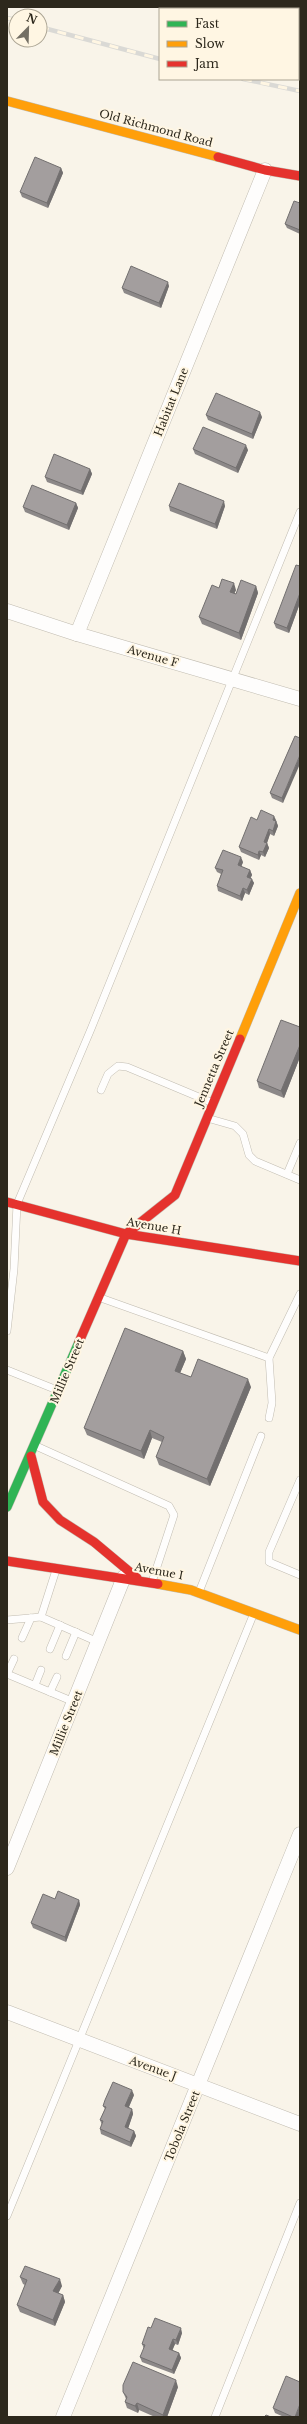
<svg xmlns="http://www.w3.org/2000/svg" width="307" height="2424" viewBox="0 0 307 2424" font-family="'Libre Baskerville',serif">
  <rect width="100%" height="100%" fill="#f9f4e9"/>
  <g fill="none" stroke-linecap="round" stroke-linejoin="round">
    <defs>
      <g id="lane">
        <polyline points="101,1090 108,1074 118,1066 127,1067 213,1103"/>
        <polyline points="207,1118 235,1126 243,1134 249,1155 255,1161 300,1180"/>
        <polyline points="287,1174 300,1143"/>
        <polyline points="98,1297 269,1358"/>
        <polyline points="7,1331 14,1269 17,1204 91,1029 300,512"/>
        <polyline points="7,1370 57,1390"/>
        <polyline points="269,1418 272,1403 269,1358 300,1294"/>
        <polyline points="36,1446 169,1506 174,1515 152,1582"/>
        <polyline points="300,1480 269,1552 269,1562 300,1575"/>
        <polyline points="56,1570 41,1617 98,1642"/>
        <polyline points="199,1592 261,1436"/>
        <polyline points="7,1620 41,1617"/>
        <polyline points="22,1638 31,1618"/>
        <polyline points="50,1649 60,1625"/>
        <polyline points="66,1656 76,1632"/>
        <polyline points="7,1674 74,1702"/>
        <polyline points="7,1674 14,1659"/>
        <polyline points="35,1685 41,1670"/>
        <polyline points="50,1692 57,1677"/>
        <polyline points="7,2216 254,1613"/>
        <polyline points="215,2417 300,2203"/>
      </g>
      <g id="street">
        <polyline points="7,611 77,634 300,699"/>
        <polyline points="77,634 265,170"/>
        <polyline points="7,1868 124,1577"/>
        <polyline points="7,2012 300,2124"/>
        <polyline points="63,2417 300,1834"/>
      </g>
      <polyline id="fast" points="7,1507 79,1342"/>
      <g id="slow">
        <polyline points="7,101 218,157"/>
        <polyline points="240,1039 300,893"/>
        <polyline points="158,1584 191,1590 300,1630"/>
      </g>
      <g id="jam">
        <polyline points="218,157 265,170 300,176"/>
        <polyline points="7,1202 126,1234 300,1261"/>
        <polyline points="79,1342 126,1234 175,1195 240,1039"/>
        <polyline points="31,1456 43,1502 60,1520 94,1542 137,1578"/>
        <polyline points="7,1561 158,1584"/>
      </g>
    </defs>
    <use href="#lane" stroke="#c1bcb1" stroke-width="8"/>
    <use href="#street" stroke="#c1bcb1" stroke-width="15"/>
    <use href="#fast" stroke="#c1bcb1" stroke-width="10"/>
    <use href="#slow" stroke="#c1bcb1" stroke-width="10"/>
    <use href="#jam" stroke="#c1bcb1" stroke-width="10"/>
    <use href="#lane" stroke="#fefdfc" stroke-width="7"/>
    <use href="#street" stroke="#fefdfc" stroke-width="14"/>
    <use href="#fast" stroke="#30b455" stroke-width="9"/>
    <use href="#slow" stroke="#ff9f0a" stroke-width="9"/>
    <use href="#jam" stroke="#e5322d" stroke-width="9"/>
    <defs>
      <g id="rail">
        <polyline points="287,7 296,9"/>
        <polyline points="7,18 16,20"/>
        <polyline points="40,27 160,59"/>
        <polyline points="243,79 300,91"/>
      </g>
    </defs>
    <use href="#rail" stroke="#dad9d5" stroke-width="4.5"/>
    <use href="#rail" stroke="#fff6e3" stroke-width="3" stroke-dasharray="9" stroke-linecap="butt"/>
  </g>
  <g fill="#8c8888">
    <polygon points="61,168 63,173 48,208 22,197 20,192"/>
    <polygon points="300,203 300,234 287,228 285,224"/>
    <polygon points="169,286 161,308 124,293 122,288"/>
    <polygon points="206,415 262,417 253,439 208,420"/>
    <polygon points="193,449 248,450 238,473 195,454"/>
    <polygon points="90,469 92,474 83,495 47,482 45,477"/>
    <polygon points="76,503 78,508 69,530 25,512 23,507"/>
    <polygon points="169,506 225,506 217,529 170,511"/>
    <polygon points="300,566 300,603 289,633 276,628 274,623"/>
    <polygon points="256,586 258,593 241,640 202,624 199,617 219,588 236,590 234,594 236,594"/>
    <polygon points="295,736 283,803 272,798 270,793"/>
    <polygon points="257,820 276,820 278,826 274,836 270,834 267,843 269,848 265,857 261,855 259,860 241,852 239,847"/>
    <polygon points="243,862 241,867 250,870 252,875 250,878 254,883 249,895 245,893 242,901 218,891 217,886 221,874 217,872 215,868"/>
    <polygon points="300,1027 300,1057 284,1098 259,1088 257,1081"/>
    <polygon points="183,1351 186,1359 180,1373 191,1377 251,1387 210,1486 159,1465 156,1457 162,1442 152,1438 144,1459 87,1435 84,1428"/>
    <polygon points="55,1899 79,1900 80,1905 66,1942 33,1928 31,1923"/>
    <polygon points="134,2095 129,2107 132,2109 133,2114 128,2128 134,2131 136,2136 131,2147 101,2134 100,2129 102,2125 100,2120 105,2109 103,2106"/>
    <polygon points="20,2277 62,2286 58,2293 63,2295 65,2302 55,2326 20,2312 17,2305 25,2285 23,2284"/>
    <polygon points="151,2328 182,2333 178,2345 175,2344 172,2350 179,2353 181,2358 174,2374 142,2362 140,2357 144,2349 142,2344"/>
    <polygon points="178,2387 167,2417 155,2417 139,2410 138,2413 127,2408 125,2402 126,2399 123,2392"/>
    <polygon points="273,2408 299,2417 284,2417 275,2413"/>
  </g>
  <g fill="#726f6f">
    <polygon points="61,168 63,173 48,208 47,203"/>
    <polygon points="168,282 169,286 161,308 159,303"/>
    <polygon points="260,412 262,417 253,439 252,434"/>
    <polygon points="246,445 248,450 238,473 236,468"/>
    <polygon points="90,469 92,474 83,495 81,491"/>
    <polygon points="224,501 225,506 217,529 215,524"/>
    <polygon points="76,503 78,508 69,530 67,525"/>
    <polygon points="234,583 236,590 232,598 230,592"/>
    <polygon points="256,586 258,593 241,640 239,633"/>
    <polygon points="300,593 300,603 289,633 287,628"/>
    <polygon points="300,755 300,764 283,803 282,798"/>
    <polygon points="274,816 276,820 274,825 273,820"/>
    <polygon points="276,821 278,826 274,836 273,831"/>
    <polygon points="269,829 270,834 267,843 269,848 265,857 263,852 264,842"/>
    <polygon points="259,851 261,855 259,860 258,855"/>
    <polygon points="241,857 243,862 240,870 238,865"/>
    <polygon points="250,870 252,875 249,882 247,877"/>
    <polygon points="252,879 254,883 249,895 247,890"/>
    <polygon points="243,888 245,893 242,901 240,896"/>
    <polygon points="300,1045 300,1057 284,1098 281,1091"/>
    <polygon points="183,1351 186,1359 178,1378 175,1371"/>
    <polygon points="248,1379 251,1387 210,1486 207,1479"/>
    <polygon points="150,1430 152,1438 144,1459 141,1451"/>
    <polygon points="79,1900 80,1905 66,1942 65,1937"/>
    <polygon points="132,2090 134,2095 127,2111 125,2106"/>
    <polygon points="132,2109 133,2114 127,2132 125,2127"/>
    <polygon points="134,2131 136,2136 131,2147 130,2142"/>
    <polygon points="60,2279 62,2286 56,2298 53,2291"/>
    <polygon points="63,2295 65,2302 55,2326 53,2320"/>
    <polygon points="181,2328 182,2333 178,2345 176,2340"/>
    <polygon points="173,2339 175,2344 171,2354 169,2349"/>
    <polygon points="179,2353 181,2358 174,2374 172,2370"/>
    <polygon points="176,2380 178,2387 167,2417 163,2417 163,2415"/>
    <polygon points="137,2403 139,2410 138,2413 135,2406"/>
    <polygon points="300,2404 300,2413 299,2417 295,2417"/>
  </g>
  <g fill="#a39e9e" stroke="#726f6f">
    <polygon points="35,157 61,168 47,203 20,192"/>
    <polygon points="294,201 300,203 300,230 285,224"/>
    <polygon points="131,266 168,282 159,303 122,288"/>
    <polygon points="216,393 260,412 252,434 206,415"/>
    <polygon points="203,427 246,445 236,468 193,449"/>
    <polygon points="54,454 90,469 81,491 45,477"/>
    <polygon points="179,483 224,501 215,524 169,506"/>
    <polygon points="32,485 76,503 67,525 23,507"/>
    <polygon points="296,565 300,566 300,593 287,628 274,623"/>
    <polygon points="222,579 234,583 230,592 236,594 241,580 256,586 239,633 199,617 212,585 219,588"/>
    <polygon points="295,736 300,738 300,755 282,798 270,793"/>
    <polygon points="261,810 274,816 273,820 276,821 273,831 269,829 264,842 267,843 263,852 259,851 258,855 239,847 251,817 257,820"/>
    <polygon points="223,850 241,857 238,865 250,870 247,877 252,879 247,890 243,888 240,896 217,886 223,870 215,868"/>
    <polygon points="281,1020 300,1027 300,1045 281,1091 257,1081"/>
    <polygon points="125,1328 183,1351 175,1371 191,1377 198,1359 248,1379 207,1479 156,1457 164,1437 150,1430 141,1451 84,1428"/>
    <polygon points="58,1891 79,1900 65,1937 31,1923 43,1894 55,1899"/>
    <polygon points="113,2082 132,2090 125,2106 132,2109 125,2127 134,2131 130,2142 100,2129 103,2121 100,2120 106,2107 103,2106 105,2100"/>
    <polygon points="25,2266 60,2279 53,2291 63,2295 53,2320 17,2305 27,2280 20,2277"/>
    <polygon points="155,2318 181,2328 176,2340 173,2339 169,2349 179,2353 172,2370 140,2357 145,2345 142,2344 148,2327 151,2328"/>
    <polygon points="133,2362 176,2380 163,2415 137,2403 135,2406 125,2402 127,2397 123,2392 123,2385"/>
    <polygon points="286,2376 300,2382 300,2404 295,2417 293,2417 273,2408"/>
    <polygon points="266,2415 271,2417 264,2417"/>
  </g>
  <g text-anchor="middle" dominant-baseline="central" stroke-width="4" stroke-linejoin="round" paint-order="stroke">
    <g font-size="11" fill="#2d281c" stroke="#fff6e3">
      <text transform="translate(156 128) rotate(15)">Old Richmond Road</text>
      <text transform="translate(171 402) rotate(-68)">Habitat Lane</text>
      <text transform="translate(153 656) rotate(16)">Avenue F</text>
      <text transform="translate(214 1068) rotate(-67)">Jennetta Street</text>
      <text transform="translate(154 1226) rotate(10)">Avenue H</text>
      <text transform="translate(67 1371) rotate(-67)">Millie Street</text>
      <text transform="translate(159 1571) rotate(11)">Avenue I</text>
      <text transform="translate(66 1723) rotate(-68)">Millie Street</text>
      <text transform="translate(153 2068) rotate(20)">Avenue J</text>
      <text transform="translate(182 2126) rotate(-68)">Tobola Street</text>
    </g>
  </g>
  <rect width="307" height="2424" fill="none" stroke="#2d281c" stroke-width="16"/>
  <rect x="159" y="8" width="140" height="72" fill="#fff6e3" stroke="#aba493"/>
  <rect x="167" y="21" width="20" height="6" fill="#30b455" stroke="#aba493"/>
  <text x="195" y="28" font-size="12" fill="#2d281c">Fast</text>
  <rect x="167" y="41" width="20" height="6" fill="#ff9f0a" stroke="#aba493"/>
  <text x="195" y="48" font-size="12" fill="#2d281c">Slow</text>
  <rect x="167" y="61" width="20" height="6" fill="#e5322d" stroke="#aba493"/>
  <text x="195" y="68" font-size="12" fill="#2d281c">Jam</text>
  <g transform="translate(28 28) rotate(23)"><circle r="19" fill="#fff6e3" stroke="#aba493"/>
  <path d="M0-3L7 15L0 10L-7 15Z" fill="#746f64"/>
  <text y="-6" font-size="11" font-weight="bold" text-anchor="middle" fill="#2d281c">N</text>
  </g>
</svg>
